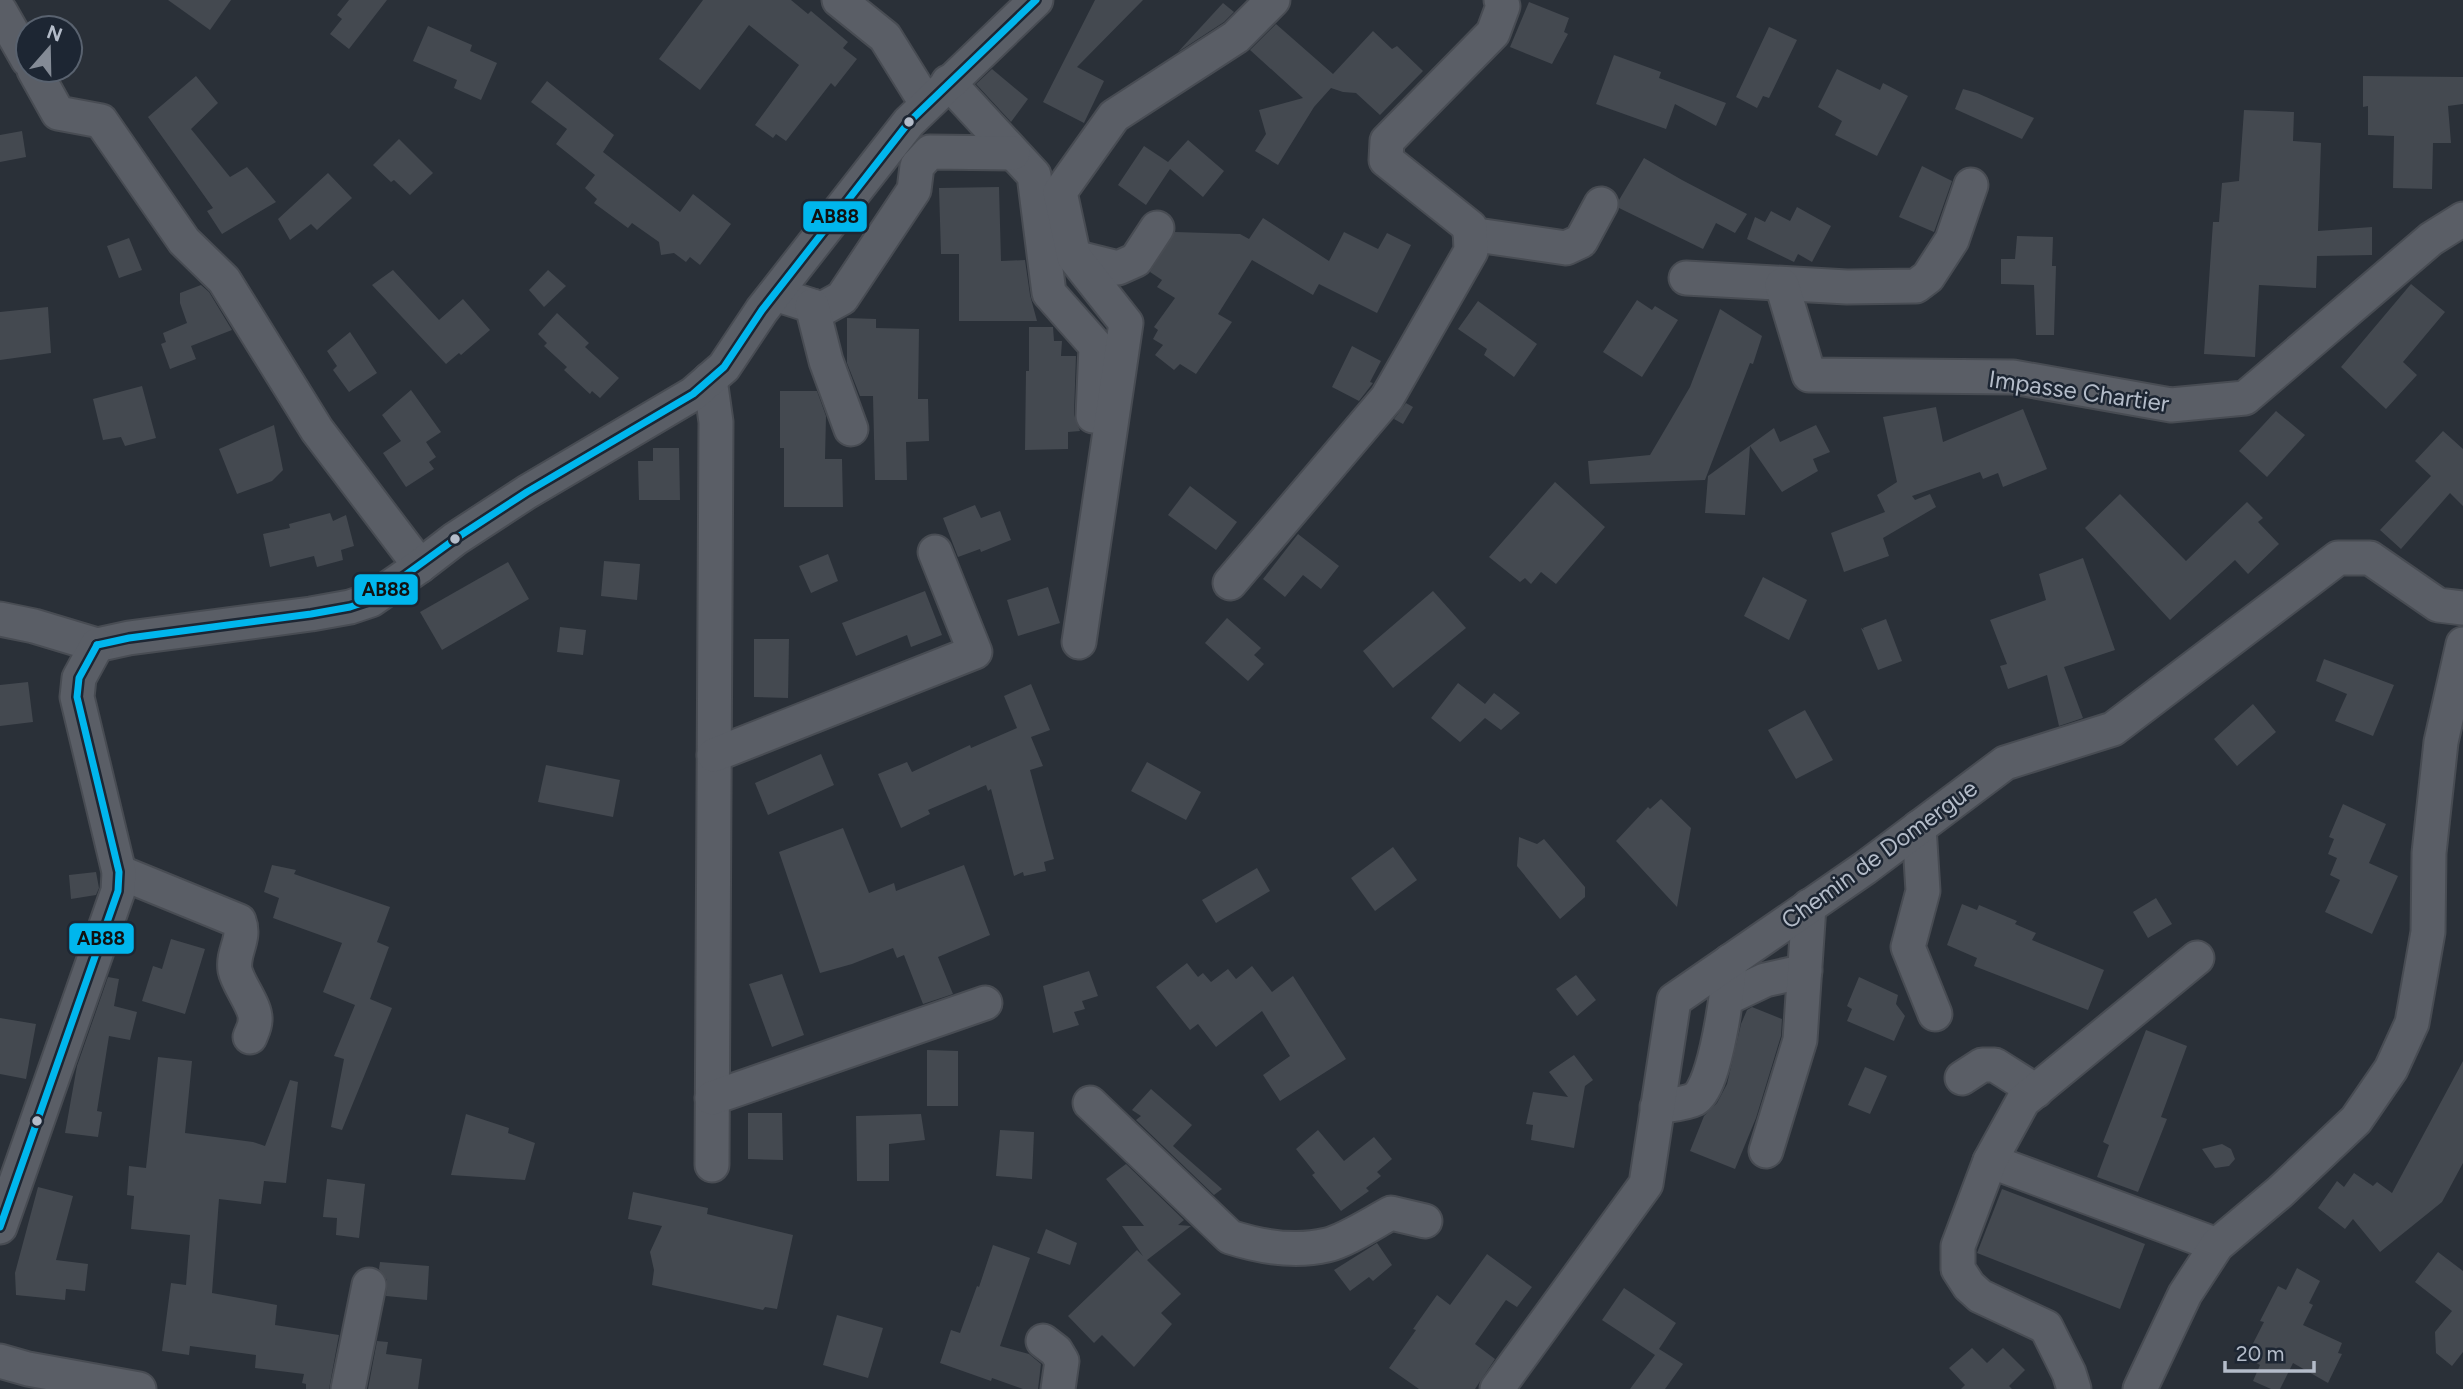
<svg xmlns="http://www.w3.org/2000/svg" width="2463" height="1389" viewBox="0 0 2463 1389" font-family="Figtree,sans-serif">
  <rect width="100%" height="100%" fill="#2a3038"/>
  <g fill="#444950">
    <polygon points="168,0 231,0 210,30"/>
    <polygon points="349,0 387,0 349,49 330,34 342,19 337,15"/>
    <polygon points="703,0 791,0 808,14 811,11 848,42 843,48 857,59 835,87 831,83 786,141 776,134 773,138 755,125 799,65 749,25 700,90 659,59"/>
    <polygon points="1095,0 1143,0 1077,67 1104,81 1084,123 1043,102"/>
    <polygon points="1529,2 1569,18 1564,32 1568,34 1552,64 1510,47"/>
    <polygon points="1223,3 1234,12 1224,22 1178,52"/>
    <polygon points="1276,24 1333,74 1373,31 1392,49 1397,46 1423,71 1380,115 1356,93 1343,92 1331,88 1314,107 1278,165 1255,151 1266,134 1259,110 1303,98 1250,50"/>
    <polygon points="428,26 472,45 470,51 497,63 481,100 454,88 457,80 413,61"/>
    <polygon points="1769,27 1797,40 1769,98 1763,96 1757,108 1736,97"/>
    <polygon points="1614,55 1661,72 1659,78 1726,103 1716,126 1675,104 1666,129 1596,104"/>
    <polygon points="992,69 1028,99 1011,122 976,84"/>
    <polygon points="1837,69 1880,90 1883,83 1908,96 1877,156 1835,135 1842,121 1818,107"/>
    <polygon points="196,76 218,103 191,129 230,177 247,167 276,202 222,234 207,211 213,208 148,117"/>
    <polygon points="2363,76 2463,77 2463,104 2448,106 2451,143 2433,143 2432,189 2393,188 2394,136 2368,135 2368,106 2363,107"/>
    <polygon points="547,81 614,135 603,152 680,212 693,194 731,224 700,265 690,257 686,262 674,253 661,255 659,242 632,223 628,228 594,203 597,199 585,188 595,175 556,144 567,129 531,102"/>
    <polygon points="1963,89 1977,93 2034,118 2022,139 1955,109"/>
    <polygon points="2244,110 2294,112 2293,141 2321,143 2318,231 2372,227 2372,255 2317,256 2316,288 2259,285 2255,357 2204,354 2213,222 2219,222 2222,183 2239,181"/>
    <polygon points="22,131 26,157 0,162 0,135"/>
    <polygon points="399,139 433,173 410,195 394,180 391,182 373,165"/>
    <polygon points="1188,140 1224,171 1203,197 1170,169 1146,205 1118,185 1144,146 1168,162"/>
    <polygon points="1644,158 1682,180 1747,214 1735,233 1716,223 1703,249 1619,208 1619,200"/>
    <polygon points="1922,166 1952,181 1934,232 1899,217"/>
    <polygon points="328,173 352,198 317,230 311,224 290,240 278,219"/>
    <polygon points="999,187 1001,261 1025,260 1030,295 1037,321 959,321 959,254 941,254 939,188"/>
    <polygon points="1797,207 1831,226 1812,262 1798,254 1794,262 1747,239 1755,217 1765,222 1771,211 1790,221"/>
    <polygon points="1263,218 1329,261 1344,232 1378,249 1387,233 1411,245 1377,313 1319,284 1313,295 1252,260 1218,314 1232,322 1196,374 1180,364 1174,370 1155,355 1163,345 1153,339 1158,330 1154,327 1175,298 1157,287 1162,280 1150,272 1175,232 1240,234 1249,239"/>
    <polygon points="2017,236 2053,237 2052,266 2056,266 2054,335 2036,335 2034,285 2001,284 2001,259 2015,259"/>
    <polygon points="129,238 142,270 119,278 107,246"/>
    <polygon points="393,270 439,320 463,299 490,330 461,355 459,353 446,364 372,285"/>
    <polygon points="548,270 566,286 544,307 529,290"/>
    <polygon points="2411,284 2445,312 2403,362 2417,375 2386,409 2341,367"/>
    <polygon points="201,285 209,292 232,330 191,346 196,359 170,369 161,344 166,342 163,333 187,323 180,303 180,293"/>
    <polygon points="1637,300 1652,310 1655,306 1678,320 1642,377 1603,352"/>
    <polygon points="1478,301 1537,344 1514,377 1484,355 1487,349 1458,329"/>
    <polygon points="48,307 51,353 0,360 0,312"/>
    <polygon points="1720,309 1762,336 1753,364 1750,363 1705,480 1590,484 1588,461 1650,455 1690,387"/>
    <polygon points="557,313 589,343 585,347 619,378 600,398 592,391 590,394 564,370 567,367 544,346 547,343 538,334"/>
    <polygon points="847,318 876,319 876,328 919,329 918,399 928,399 929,441 906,442 907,480 875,480 873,396 860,396 847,363"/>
    <polygon points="1029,327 1053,327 1054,341 1062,341 1061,356 1076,356 1074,415 1080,431 1068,432 1068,449 1025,450 1026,371 1029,371"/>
    <polygon points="350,332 377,373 349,392 333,370 337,366 327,351"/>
    <polygon points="1352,346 1381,361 1370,382 1373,383 1359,401 1332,387"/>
    <polygon points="142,386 156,438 125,446 121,437 103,440 93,399"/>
    <polygon points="411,390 441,432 426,442 436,457 429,462 434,469 406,487 383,453 401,441 382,415"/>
    <polygon points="780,391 817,391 826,416 825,459 842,459 843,507 784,507 784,448 780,448"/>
    <polygon points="1406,403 1413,407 1403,424 1394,419"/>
    <polygon points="1936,407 1943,442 2023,409 2047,469 2003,487 1998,473 1983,479 1980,472 1912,496 1915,500 1930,494 1936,507 1883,538 1889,556 1844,572 1831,533 1885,512 1877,495 1897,482 1883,417"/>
    <polygon points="2276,411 2305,435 2267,477 2239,451"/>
    <polygon points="274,425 283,470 272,481 237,494 219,449"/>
    <polygon points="1816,425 1830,452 1813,459 1818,471 1782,492 1750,446 1745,515 1705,513 1708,476 1774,428 1780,442"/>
    <polygon points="2443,431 2463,449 2463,506 2450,493 2401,549 2380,530 2431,476 2415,461"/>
    <polygon points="653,448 679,448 680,500 639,500 638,461 653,461"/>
    <polygon points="1555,482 1605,527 1556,584 1541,572 1531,584 1525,578 1520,582 1489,557"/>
    <polygon points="1190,486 1237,522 1216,550 1168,515"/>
    <polygon points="2120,494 2186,561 2247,502 2263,518 2258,522 2279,544 2248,574 2235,560 2170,620 2085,528"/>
    <polygon points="975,505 981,518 1000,511 1011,540 981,552 980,549 958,557 943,518"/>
    <polygon points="330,513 333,521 346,515 354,546 341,550 343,560 317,567 314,556 270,567 263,534 290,528 289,524"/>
    <polygon points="1298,534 1339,566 1321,589 1303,575 1285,597 1263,579"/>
    <polygon points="828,554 838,581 811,593 799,566"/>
    <polygon points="2083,558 2115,650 2064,667 2083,718 2059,726 2047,675 2008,689 2000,666 2007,664 1990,620 2046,600 2039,574"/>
    <polygon points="604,561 640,564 637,600 601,596"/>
    <polygon points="508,562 529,599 442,650 420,612"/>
    <polygon points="1763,577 1807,600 1789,640 1744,616"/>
    <polygon points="1048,587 1060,623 1018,636 1007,600"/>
    <polygon points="925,591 942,635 911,647 907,635 856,656 842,623"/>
    <polygon points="1433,591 1466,628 1393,688 1363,651"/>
    <polygon points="1227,618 1261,648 1254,655 1264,664 1248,681 1205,643"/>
    <polygon points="1886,619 1902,661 1878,670 1861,628 1864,630 1863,628"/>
    <polygon points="560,627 586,630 583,655 557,652"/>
    <polygon points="754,639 789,639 788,698 754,697"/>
    <polygon points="2324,659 2394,685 2373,736 2335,721 2347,694 2316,681"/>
    <polygon points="28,682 33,722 0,726 0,685"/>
    <polygon points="1458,683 1485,704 1494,693 1520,713 1501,730 1485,718 1460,742 1431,718"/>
    <polygon points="1031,684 1050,730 1031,737 1043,766 1030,770 1054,859 1044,862 1046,871 1024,876 1023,872 1014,876 991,789 988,791 986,785 928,810 930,814 901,828 878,774 907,762 912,772 970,745 971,748 1017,728 1004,696"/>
    <polygon points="2253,704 2276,732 2237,766 2214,739"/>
    <polygon points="1805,710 1833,760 1796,779 1768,730"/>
    <polygon points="821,754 834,785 768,815 755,783"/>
    <polygon points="1147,762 1201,792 1186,820 1131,791"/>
    <polygon points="546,765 620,780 613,817 538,802"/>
    <polygon points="1661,799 1691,828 1677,907 1616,841 1648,807 1650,809"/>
    <polygon points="2343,804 2386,824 2369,863 2398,876 2372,934 2325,912 2340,880 2330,875 2337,858 2328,854 2334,839 2329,837"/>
    <polygon points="843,828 869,893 894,883 896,891 964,865 990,935 938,957 953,994 923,1004 904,955 897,958 893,948 852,964 820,973 779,852"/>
    <polygon points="1519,837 1537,844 1544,839 1585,887 1585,897 1560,919 1517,866"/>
    <polygon points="1393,847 1417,880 1375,911 1351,878"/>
    <polygon points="272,865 296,870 294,874 390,907 377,942 389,947 370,999 392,1008 342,1130 331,1127 344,1059 334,1056 355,1005 323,992 342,943 273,918 279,898 264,892"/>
    <polygon points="1257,868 1270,891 1216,923 1202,900"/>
    <polygon points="96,872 99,888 96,895 71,899 69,875"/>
    <polygon points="2156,898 2172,924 2148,938 2133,912"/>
    <polygon points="1962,904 1977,910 1979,905 2017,921 2015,924 2036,933 2032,940 2104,970 2088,1010 1974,966 1977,958 1947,945"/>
    <polygon points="171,939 205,949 185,1014 142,1001 153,966 162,969"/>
    <polygon points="1187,963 1198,977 1203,973 1211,982 1228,969 1236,979 1252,966 1272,992 1293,976 1346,1059 1280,1101 1263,1075 1290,1056 1262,1011 1216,1047 1198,1024 1190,1030 1156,987"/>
    <polygon points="1089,971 1098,996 1082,1001 1085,1009 1074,1012 1079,1025 1053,1033 1043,986"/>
    <polygon points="782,974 804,1035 772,1047 749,984"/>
    <polygon points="1576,975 1596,1000 1577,1016 1556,989"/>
    <polygon points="108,977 119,979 114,1006 137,1012 130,1040 109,1036 97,1111 102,1112 98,1137 65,1133 77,1066"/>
    <polygon points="1859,977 1898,995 1896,1004 1905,1016 1894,1041 1847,1021 1852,1009 1847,1006"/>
    <polygon points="1752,1007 1782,1019 1781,1036 1756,1118 1735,1169 1690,1151 1704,1116 1717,1103 1727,1084 1741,1024 1747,1010"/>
    <polygon points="0,1018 36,1024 26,1079 0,1074"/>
    <polygon points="2146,1030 2187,1046 2161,1117 2167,1119 2138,1192 2097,1177 2109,1145 2103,1142"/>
    <polygon points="927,1050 958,1051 958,1106 927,1106"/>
    <polygon points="1574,1055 1593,1080 1585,1086 1574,1148 1531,1140 1533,1125 1526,1124 1533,1092 1568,1097 1549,1072"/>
    <polygon points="158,1057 192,1061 185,1133 253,1142 265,1146 290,1080 298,1082 286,1183 264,1181 261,1204 219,1199 212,1293 277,1305 275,1325 339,1335 329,1389 306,1389 306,1384 302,1383 304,1374 255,1368 256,1355 190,1346 189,1355 162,1351 171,1283 186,1285 190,1235 131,1229 134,1196 127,1195 129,1166 146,1168"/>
    <polygon points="2463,1061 2463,1163 2442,1202 2380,1252 2353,1219 2345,1229 2318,1208 2337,1181 2344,1187 2354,1173 2373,1186 2377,1182 2392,1193"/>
    <polygon points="1865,1067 1887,1076 1870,1114 1848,1105"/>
    <polygon points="1151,1089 1192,1125 1173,1146 1222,1189 1214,1195 1136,1120 1141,1116 1132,1110"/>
    <polygon points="748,1113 782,1113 783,1160 748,1159"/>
    <polygon points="466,1114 509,1128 508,1133 535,1143 525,1180 451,1175"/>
    <polygon points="921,1114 925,1140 889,1144 889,1181 857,1181 856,1116"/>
    <polygon points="1000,1130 1034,1132 1032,1179 996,1176"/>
    <polygon points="1318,1130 1344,1161 1374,1137 1392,1159 1377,1172 1381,1176 1366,1188 1369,1191 1341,1211 1312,1175 1315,1173 1296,1149"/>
    <polygon points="2222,1144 2231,1149 2235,1159 2229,1166 2215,1168 2202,1149"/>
    <polygon points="1126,1164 1184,1220 1178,1225 1191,1226 1147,1260 1181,1294 1161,1313 1172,1324 1134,1367 1102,1335 1094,1343 1068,1316 1137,1250 1143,1256 1122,1226 1144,1226 1106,1179"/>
    <polygon points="327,1179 365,1184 359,1238 336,1235 337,1218 323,1217"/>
    <polygon points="38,1187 73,1196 56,1260 88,1264 85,1291 66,1289 65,1300 16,1295 15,1273"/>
    <polygon points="2002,1189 2145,1244 2120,1309 1977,1253"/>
    <polygon points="633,1192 708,1208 707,1214 793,1235 777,1309 765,1307 763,1310 652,1285 654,1270 650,1252 662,1226 628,1219"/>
    <polygon points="1046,1229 1077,1243 1070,1265 1037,1253"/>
    <polygon points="1377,1243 1392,1265 1373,1281 1369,1277 1350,1291 1334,1270"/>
    <polygon points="993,1245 1030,1258 1000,1346 1029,1354 1041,1364 1038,1389 1023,1389 992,1378 991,1381 940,1363 951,1330 960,1333 977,1286 979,1287"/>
    <polygon points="2438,1252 2463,1271 2463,1352 2452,1366 2436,1353 2435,1332 2452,1311 2415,1282"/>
    <polygon points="1487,1254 1532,1287 1517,1307 1506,1300 1475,1344 1495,1359 1475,1389 1419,1389 1389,1368 1416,1330 1413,1329 1437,1295 1450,1305"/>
    <polygon points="380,1262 429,1266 427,1300 386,1296 387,1280 379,1269"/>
    <polygon points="2297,1268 2320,1281 2309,1303 2313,1305 2303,1325 2342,1343 2338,1353 2342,1354 2328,1383 2293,1363 2280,1389 2271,1389 2253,1381 2260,1365 2246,1357 2264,1322 2260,1321 2278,1286 2286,1290"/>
    <polygon points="1624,1288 1676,1323 1659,1349 1683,1364 1665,1389 1630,1389 1655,1355 1602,1320"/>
    <polygon points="837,1315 883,1328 868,1378 823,1365"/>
    <polygon points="377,1341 388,1342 386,1354 422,1359 418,1389 368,1389"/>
    <polygon points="1972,1348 1987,1363 2003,1348 2025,1370 2009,1386 2012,1389 1961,1389 1965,1385 1949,1368"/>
  </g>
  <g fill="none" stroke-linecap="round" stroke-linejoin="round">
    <defs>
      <g id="minor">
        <polyline points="839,0 885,37 926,103"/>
        <polyline points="0,11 28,60"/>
        <polyline points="34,70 58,113 101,121 184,241 224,280 317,430 420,566"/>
        <polyline points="948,82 1034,175 1049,293 1096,346 1093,416"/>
        <polyline points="1470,234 1566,248 1581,241 1601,204"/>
        <polyline points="1074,257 1118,268 1136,260 1157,228"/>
        <polyline points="1686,278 1847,287 1916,286 1928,277 1952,240 1971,185"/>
        <polyline points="1782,285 1809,375 2013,377 2171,405 2245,398 2431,239 2463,219"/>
        <polyline points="775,294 822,309 842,298 914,190 917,166 930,152 1013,153"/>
        <polyline points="812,306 826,361 851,429"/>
        <polyline points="710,379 716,422 712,1165"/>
        <polyline points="1230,583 1387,398 1471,251 1470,227 1386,160 1387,141 1493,33 1503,6 1501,0"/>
        <polyline points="0,619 34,626 97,645 129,638 311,614 350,607 371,600 420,566 455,539 527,492 693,394 724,367 762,310 909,122 1036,0"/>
        <polyline points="1079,642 1126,323 1074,257 1060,192 1114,116 1236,37 1273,0"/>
        <polyline points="714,755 975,652 935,552"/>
        <polyline points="1919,827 1923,891 1908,947 1935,1014"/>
        <path d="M 119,872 L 239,921 C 246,939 232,952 235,970 C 238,985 257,1007 255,1021 C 255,1026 252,1032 250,1037"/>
        <polyline points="1727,998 1765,980 1805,971"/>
        <polyline points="1962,1078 1982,1065 1995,1065 2036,1091"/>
        <polyline points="712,1098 985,1003"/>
        <path d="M 1090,1103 L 1230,1237 C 1261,1247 1294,1253 1327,1245 C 1345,1241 1374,1222 1391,1213 L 1425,1221"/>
        <path d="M 1657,1107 C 1668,1105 1685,1104 1695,1099 C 1716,1087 1728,987 1730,961"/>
        <polyline points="1766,1151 1800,1040 1809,906"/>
        <polyline points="1990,1161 2217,1245"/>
        <polyline points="0,1227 118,891 119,872 77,697 79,678 97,645"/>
        <polyline points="1043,1341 1056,1351 1062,1361 1058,1389"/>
        <polyline points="0,1361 28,1369 139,1389"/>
        <polyline points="348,1389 369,1285"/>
        <polyline points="1497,1389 1646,1184 1674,1000 1865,868 2005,763 2113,729 2338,558 2370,558 2438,605 2463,608"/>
        <polyline points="2074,1389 2069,1373 2046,1327 1980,1296 1969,1286 1958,1269 1958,1246 1990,1161 2023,1101 2197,958"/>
        <polyline points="2140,1389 2185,1294 2217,1245 2280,1192 2356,1120 2391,1069 2412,1023 2428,932 2429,853 2441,742 2463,644"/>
      </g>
    </defs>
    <use href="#minor" stroke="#484c53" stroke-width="37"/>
    <use href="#minor" stroke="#5a5e66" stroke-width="33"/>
    <defs>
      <g id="bus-1">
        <polyline points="97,645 129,638 311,614 350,607 371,600 455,539 527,492 693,394 724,367 762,310 909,122 1036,0"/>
        <polyline points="0,1227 118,891 119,872 77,697 79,678 97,645"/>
      </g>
    </defs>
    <use href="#bus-1" stroke="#1d2633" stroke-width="12"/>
    <use href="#bus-1" stroke="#00b6ed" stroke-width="7"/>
  </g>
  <g fill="#b4bcc9" stroke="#1d2633" stroke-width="2.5">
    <circle cx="909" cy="122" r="6"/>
    <circle cx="455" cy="539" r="6"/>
    <circle cx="37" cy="1121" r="6"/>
  </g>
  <g text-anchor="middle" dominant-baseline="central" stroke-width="5" stroke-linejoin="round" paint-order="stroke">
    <g font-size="24" fill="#b4bcc9" stroke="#1d2633">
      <text transform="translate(2079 391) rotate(8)">Impasse Chartier</text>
      <text transform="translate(1879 854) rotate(-36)">Chemin de Domergue</text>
    </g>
  </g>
  <g stroke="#1d2633" stroke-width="2.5">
    <rect x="802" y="200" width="66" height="33" rx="7" fill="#00b6ed"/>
    <rect x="353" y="573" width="66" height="33" rx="7" fill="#00b6ed"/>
    <rect x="68" y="922" width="67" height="33" rx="7" fill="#00b6ed"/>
  </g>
  <g font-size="19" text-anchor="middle" font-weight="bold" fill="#111">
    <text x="835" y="223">AB88</text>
    <text x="386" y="596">AB88</text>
    <text x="101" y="945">AB88</text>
  </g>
  <g transform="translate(49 49) rotate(20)"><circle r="33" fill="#1d2633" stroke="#59626f" stroke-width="2"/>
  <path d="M0-5L12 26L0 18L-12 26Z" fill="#848b96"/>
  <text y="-10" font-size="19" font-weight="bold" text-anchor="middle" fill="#b4bcc9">N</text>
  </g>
  <path d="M2225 1361v10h89v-10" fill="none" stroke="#b4bcc9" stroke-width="3.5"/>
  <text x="2236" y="1361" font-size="21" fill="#b4bcc9" stroke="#1d2633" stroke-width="5" paint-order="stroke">20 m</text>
</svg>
